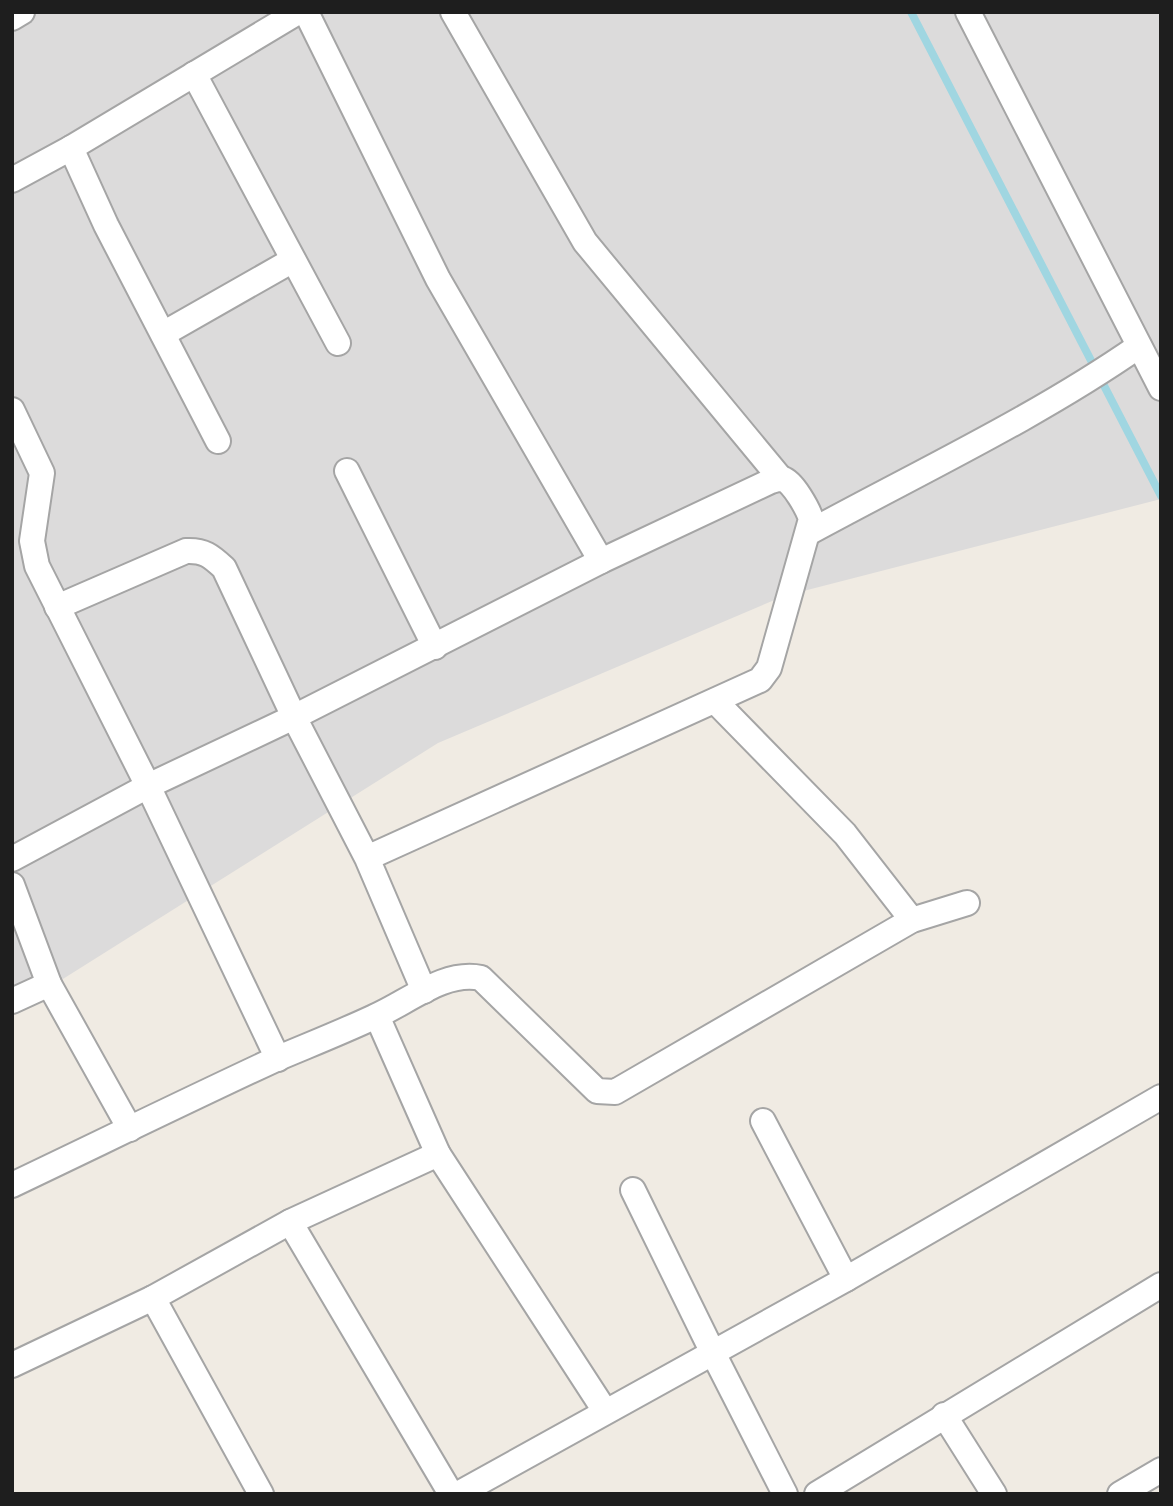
<svg xmlns="http://www.w3.org/2000/svg" width="1173" height="1506" viewBox="0 0 1173 1506" font-family="Raleway,sans-serif">
  <rect width="100%" height="100%" fill="#f0ebe3"/>
  <polygon fill="#dcdbdb" points="12,12 1161,12 1161,499 784,596 438,743 12,1011"/>
  <g fill="none" stroke-linecap="round" stroke-linejoin="round">
    <polyline stroke="#a0d6e1" stroke-width="8" points="911,12 1161,496"/>
    <defs>
      <g id="minor">
        <polyline points="306,12 438,279 601,561"/>
        <polyline points="453,12 585,242 781,479"/>
        <polyline points="968,12 1161,388"/>
        <polyline points="12,18 22,12"/>
        <polyline points="194,74 338,343"/>
        <polyline points="71,148 106,225 218,441"/>
        <polyline points="12,180 71,148 298,12"/>
        <polyline points="163,334 293,260"/>
        <polyline points="12,410 42,473 32,541 37,566 148,786 278,1059"/>
        <polyline points="347,471 435,647"/>
        <path d="M 808,533 C 918,473 1037,417 1139,346"/>
        <polyline points="715,701 845,834 912,920"/>
        <path d="M 367,858 L 760,680 L 769,668 L 811,519 C 808,509 793,482 783,479 C 779,479 774,480 771,481 L 601,561 L 294,717 L 367,858 L 424,991"/>
        <path d="M 12,859 L 148,786 L 294,717 L 224,568 C 211,556 204,550 186,551 L 57,607"/>
        <polyline points="12,885 49,984 130,1129"/>
        <polyline points="12,1001 49,984"/>
        <polyline points="377,1016 438,1154 605,1411"/>
        <polyline points="763,1121 846,1279"/>
        <path d="M 12,1185 C 100,1143 188,1100 276,1059 C 309,1045 342,1032 374,1017 C 407,1003 444,970 481,978 L 597,1091 L 615,1092 L 912,920 L 967,903"/>
        <polyline points="633,1190 713,1353 785,1494"/>
        <polyline points="290,1222 451,1494"/>
        <polyline points="153,1298 261,1494"/>
        <polyline points="12,1365 153,1298 290,1222 438,1154"/>
        <polyline points="944,1415 994,1494"/>
        <polyline points="458,1494 846,1279 1161,1097"/>
        <polyline points="817,1494 1161,1285"/>
        <polyline points="1120,1494 1161,1470"/>
      </g>
    </defs>
    <use href="#minor" stroke="#a5a5a5" stroke-width="28"/>
    <use href="#minor" stroke="#fff" stroke-width="24"/>
  </g>
  <rect width="1173" height="1506" fill="none" stroke="#1e1e1e" stroke-width="28"/>
</svg>
